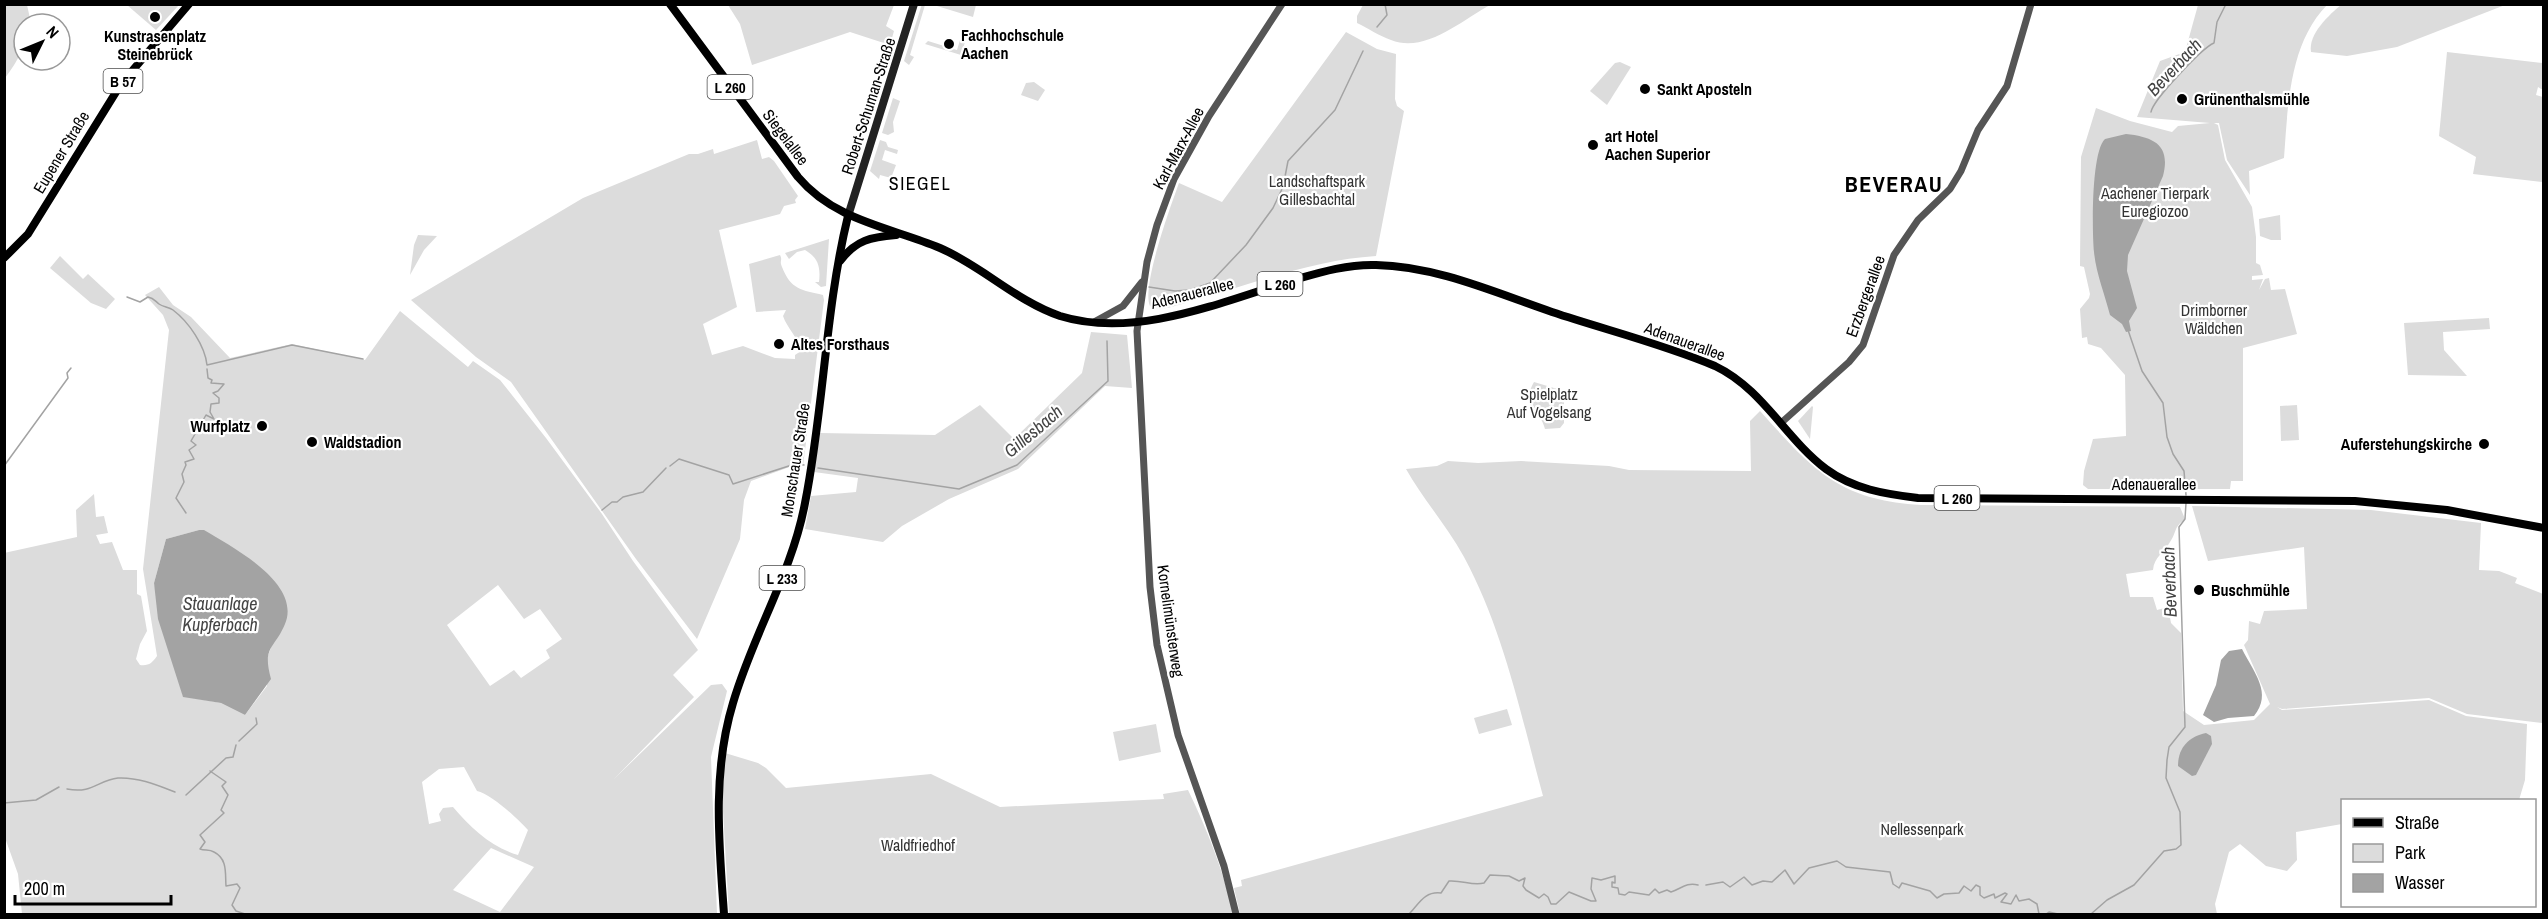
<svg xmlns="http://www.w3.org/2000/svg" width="2548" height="919" viewBox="0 0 2548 919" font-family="'Archivo Narrow',sans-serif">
  <rect width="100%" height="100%" fill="#fff"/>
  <g fill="#dcdcdc" fill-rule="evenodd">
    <polygon points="922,4 925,5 910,55 914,57 909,65 904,61"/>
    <path d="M 2342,4 L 2505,4 L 2505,5 L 2397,47 L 2347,56 L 2311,52 C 2308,34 2329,15 2342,4 Z"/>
    <path d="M 4,5 L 27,5 L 31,23 L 24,24 C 24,50 20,58 5,78 Z"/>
    <polygon points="127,5 179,5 156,30"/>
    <polygon points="728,5 894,5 886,26 894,31 890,45 850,32 752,65 740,24"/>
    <polygon points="939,5 976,4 976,5 973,17 937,6"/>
    <path d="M 1363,5 L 1363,4 L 1490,5 C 1462,20 1425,54 1391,40 C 1379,36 1368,28 1357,23 L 1357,16 Z"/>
    <path d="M 2198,5 L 2327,5 C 2289,44 2288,106 2284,158 L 2249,171 L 2250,195 L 2227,160 L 2219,123 L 2214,123 L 2218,125 L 2225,160 L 2252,207 L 2256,237 L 2256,263 L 2260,265 L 2263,275 L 2252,276 L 2252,280 L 2263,279 L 2259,290 L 2265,279 L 2269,278 L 2271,290 L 2285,289 L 2297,334 L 2243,348 L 2243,481 L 2231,481 L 2230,489 L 2088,489 L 2083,485 L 2084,471 L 2093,439 L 2126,436 L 2125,375 L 2101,348 L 2088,344 L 2087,337 L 2082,338 L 2080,309 L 2089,298 L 2090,294 L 2084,267 L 2080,266 L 2081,157 L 2096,108 L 2130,121 L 2172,132 L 2178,126 L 2210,123 L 2137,117 L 2160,61 L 2185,52 Z"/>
    <polygon points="963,30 968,32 961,55 925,44 928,41 957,50"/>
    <path d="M 1346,32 L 1377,49 L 1396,54 L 1395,99 L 1397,106 L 1404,111 L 1376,256 C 1313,260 1255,283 1195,300 C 1183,303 1162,313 1150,306 C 1141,287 1171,205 1179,183 L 1222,202 Z"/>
    <polygon points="2447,52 2543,63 2543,90 2538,87 2536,95 2543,97 2543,182 2473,174 2476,157 2439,136"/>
    <polygon points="1620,62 1631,67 1607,105 1590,91 1615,63"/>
    <polygon points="1034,82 1045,90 1038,101 1021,95 1026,83"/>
    <polygon points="893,98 900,101 893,122 894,132 888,135 882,133"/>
    <path d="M 757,140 L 762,159 L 769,157 L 774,161 L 798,196 L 795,200 L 796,203 L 784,206 L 780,214 L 719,230 L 737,307 L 703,324 L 712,355 L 743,346 L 775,358 L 795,359 L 795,355 L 801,351 C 798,337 787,328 783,316 L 786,310 L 756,312 L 749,264 L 780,255 C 783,261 779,260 782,267 C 791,290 802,290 823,295 L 824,300 L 803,466 L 795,465 L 751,481 L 744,500 L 740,539 L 697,639 L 636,559 L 511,382 L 476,357 L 411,300 L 583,198 L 689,154 L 698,154 L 713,149 L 714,154 Z"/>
    <polygon points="880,140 886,142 888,147 898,150 897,154 885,150 882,160 896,165 891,178 880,175 879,179 870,171"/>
    <polygon points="2280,215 2281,240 2271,240 2260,236 2259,219"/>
    <polygon points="418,235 437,236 424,250 410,275 414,245"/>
    <path d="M 829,239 L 826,286 L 821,287 L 815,282 L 819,282 C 821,265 817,257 805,250 L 797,252 L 789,259 L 785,253 Z"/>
    <polygon points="60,256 83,279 88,274 115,299 106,309 91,303 50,268"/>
    <path d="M 159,287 L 173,305 L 191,317 L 230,358 L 292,344 L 365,360 L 400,311 L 468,367 L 473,361 L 500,380 L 546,438 L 602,514 L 633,561 L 698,650 L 673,675 L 694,697 L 613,780 L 711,685 L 722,684 L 727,691 L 711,757 L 717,914 L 22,914 L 18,874 L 4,835 L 4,553 L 77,537 L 76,510 L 94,494 L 96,517 L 104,516 L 108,533 L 96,535 L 100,544 L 112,542 L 123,570 L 137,570 L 137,594 L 141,596 L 147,631 L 140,644 L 136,659 L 140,665 C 149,666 152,663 157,656 L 143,569 L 169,330 L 163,315 L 145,295 ZM 199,530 L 285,623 L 273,642 L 266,661 L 267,686 L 245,715 L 221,703 L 183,696 L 154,583 L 166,539 ZM 498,585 L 524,619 L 540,609 L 562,639 L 546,650 L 550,658 L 521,678 L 514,670 L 490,686 L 447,625 ZM 464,767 L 477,791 C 491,794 517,818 528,830 L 518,855 C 491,847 471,828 453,807 L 443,808 L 439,814 L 441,821 L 429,824 L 422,782 L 439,769 ZM 491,848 L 534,867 L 500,912 L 453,890 Z"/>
    <polygon points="2489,318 2490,329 2443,332 2444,350 2467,376 2408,375 2404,323"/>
    <polygon points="1091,332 1127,335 1132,388 1105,386 1018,469 949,499 902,526 883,542 805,529 811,496 856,492 858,478 814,472 820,433 935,435 980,405 1014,439 1082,373"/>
    <path d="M 1534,382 L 1564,391 L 1564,423 L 1560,428 L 1545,429 C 1539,404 1518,412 1534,382 Z"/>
    <polygon points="2297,405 2299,440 2281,441 2280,406"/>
    <polygon points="1812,406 1813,407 1810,439 1798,421"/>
    <path d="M 1760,411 C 1813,470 1839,500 1921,505 L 2180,507 L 2185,519 C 2173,528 2177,532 2170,542 C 2164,553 2154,557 2153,570 L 2126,574 L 2130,597 L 2153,597 L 2157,610 L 2168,607 L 2171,623 L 2181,633 L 2183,711 L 2204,725 L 2254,720 L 2270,704 L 2244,645 L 2248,640 L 2249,621 L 2260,624 L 2264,611 L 2307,609 L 2304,547 L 2208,561 L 2192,506 L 2371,510 L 2481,523 L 2479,570 L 2499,571 L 2517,578 L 2515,583 L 2543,594 L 2543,723 L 2467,714 L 2429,698 L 2282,709 L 2277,707 L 2282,710 L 2429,700 L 2466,716 L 2527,724 L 2525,780 L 2519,800 L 2342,800 L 2342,824 L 2296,832 L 2297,860 L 2287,871 L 2266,866 L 2240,844 L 2229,852 L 2215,904 L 2217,914 L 1240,914 L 1234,888 L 1242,886 L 1241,880 L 1543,796 C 1521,716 1504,631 1464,557 C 1447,526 1423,499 1406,469 L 1437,466 L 1448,461 L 1478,463 L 1521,461 L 1609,466 L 1629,470 L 1751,471 L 1750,421 Z"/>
    <polygon points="1507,709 1512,725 1479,734 1474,718"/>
    <polygon points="1156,724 1161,752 1119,761 1113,732"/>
    <path d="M 725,753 L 758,763 L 766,768 L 786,788 L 931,774 L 1000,807 L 1164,799 L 1163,794 L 1188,790 C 1207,829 1224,872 1233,914 L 729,914 L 722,794 Z"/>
  </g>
  <g fill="#a3a3a3">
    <path d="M 2126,134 C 2154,137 2171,145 2163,176 L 2128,255 L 2127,271 L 2137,308 L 2129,321 L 2131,331 L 2126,332 L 2122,324 L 2110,315 C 2105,295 2096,273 2094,252 C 2092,232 2091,152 2105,139 Z"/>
    <path d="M 199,530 L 204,530 C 232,547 302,583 285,624 C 274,650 262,646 271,679 L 245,715 L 221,703 L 183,697 L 158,619 L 154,583 L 166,539 Z"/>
    <path d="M 2242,649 C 2254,673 2273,693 2254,716 L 2228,718 L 2214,722 L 2203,715 L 2216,685 L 2221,660 L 2229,651 Z"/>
    <path d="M 2206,733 L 2211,736 L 2212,744 L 2196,775 L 2192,776 L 2178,766 C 2178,748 2188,737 2206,733 Z"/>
  </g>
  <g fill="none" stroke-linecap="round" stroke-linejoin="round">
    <g stroke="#a3a3a3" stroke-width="1.5">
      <polyline points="1377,27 1387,15 1385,4"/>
      <path d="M 2151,112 C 2153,100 2202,48 2214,43 L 2217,22 L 2226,4"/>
      <polyline points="1149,287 1175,291 1190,290 1210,283 1246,245 1273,208 1283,187 1288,161 1335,110 1363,51"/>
      <path d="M 127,297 L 140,302 L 148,297 C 154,298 155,301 159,304 C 163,307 169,307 173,310 C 189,322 205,346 207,365 L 292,345 L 363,359"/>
      <polyline points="2128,330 2142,371 2163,403 2167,437 2173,454 2184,471 2186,495"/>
      <polyline points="4,466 68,378 67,373 71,368"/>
      <polyline points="670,466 679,459 729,475 733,484 795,464 804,465"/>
      <polyline points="818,468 959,489 1017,465 1108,381 1107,341"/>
      <polyline points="602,510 612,502 617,502 623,497 643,492 666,468"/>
      <polyline points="186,513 176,498 184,482 182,474 186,465 185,462 194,459 189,450 196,445 191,441 206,415 214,419 210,412 211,404 219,403 219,398 213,393 218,391 224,384 211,383 212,380 208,378 207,369"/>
      <polyline points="239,741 257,724 256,718"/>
      <path d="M 210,771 L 226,782 L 222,786 L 228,795 L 221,810 L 224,813 L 200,835 L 205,842 L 200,849 C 205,851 209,849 214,852 C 228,859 225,874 226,886 L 237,884 L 240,888 L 232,905 L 236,911 L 245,914"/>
      <path d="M 67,789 C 93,794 98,780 118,778 C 138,777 157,785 175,792"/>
      <polyline points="186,795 226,758 233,757 236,745"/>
      <polyline points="4,803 36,800 59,787"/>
      <polyline points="1706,885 1723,882 1730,887 1744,877 1752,885 1763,881 1772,882 1785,870 1794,884 1809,868 1837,861 1846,867 1890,872 1893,884 1899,888 1902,883 1930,891 1937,898 1944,894 1959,893 1964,886 1971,891 1976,885 1980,887 1980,895 1984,898 1994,894 1995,898 2005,893 2007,894 2001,902 2011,904 2016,895 2019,901 2029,899 2037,904 2039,914"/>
      <path d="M 1409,914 C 1419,904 1424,891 1441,893 L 1449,881 C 1463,880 1472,886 1484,883 L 1490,875 L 1509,876 L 1519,881 L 1525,878 L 1523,886 L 1526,890 L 1539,898 L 1544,894 L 1548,897 L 1551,904 L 1556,904 L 1569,892 L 1591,901 L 1596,901 L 1591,889 L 1592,878 L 1601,880 L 1615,876 L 1615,883 L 1612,882 L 1612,887 L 1618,888 L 1619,894 L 1625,895 L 1629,892 L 1649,895 L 1655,889 L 1659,893 L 1667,890 L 1671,892 C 1681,889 1686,882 1698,885"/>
      <polyline points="2046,914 2049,912 2058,914"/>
      <polyline points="2091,914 2107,900 2134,885 2164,851 2176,849 2181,845 2180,812 2166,778 2167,760 2169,747 2185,727 2179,527 2185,519 2186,503"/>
    </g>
    <g stroke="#555" stroke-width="7">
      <polyline points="1094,322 1123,306 1142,282"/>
      <polyline points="1781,423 1849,362 1863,345 1894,255 1918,220 1950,189 1961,171 1978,130 2007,86 2031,4"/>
      <polyline points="1236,914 1224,866 1178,735 1157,645 1150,587 1137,331 1147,262 1157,225 1174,179 1209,116 1282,4"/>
    </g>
    <polyline stroke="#222" stroke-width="8" points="848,216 914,4"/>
    <g stroke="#000" stroke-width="8">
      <path d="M 670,4 L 798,177 C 835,221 890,227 940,248 C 982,266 1016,301 1060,316 C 1134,339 1219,303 1290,281 C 1318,273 1346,264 1376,265 C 1436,266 1496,293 1552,312 C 1606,330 1663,344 1715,366 C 1763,389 1785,438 1826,469 C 1853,489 1885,494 1918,498 L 2355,501 L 2447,510 L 2544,528"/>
      <polyline points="4,258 28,234 121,84 189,4"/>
      <path d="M 840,261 C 856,240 871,237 896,235"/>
      <path d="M 724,914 C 719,844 712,772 733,703 C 753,634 792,573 805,503 C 824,408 825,310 848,216"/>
    </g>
  </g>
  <g fill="#000" stroke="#fff" stroke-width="2">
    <circle cx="155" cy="17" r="6"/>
    <circle cx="949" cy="44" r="6"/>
    <circle cx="1645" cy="89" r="6"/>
    <circle cx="2182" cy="99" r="6"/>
    <circle cx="1593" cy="145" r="6"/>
    <circle cx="779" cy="344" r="6"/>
    <circle cx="262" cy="426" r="6"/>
    <circle cx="312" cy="442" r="6"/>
    <circle cx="2484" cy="444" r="6"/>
    <circle cx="2199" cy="590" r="6"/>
  </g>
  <g text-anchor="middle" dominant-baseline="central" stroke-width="4.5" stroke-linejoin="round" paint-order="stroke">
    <g fill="#fff" stroke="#4c4c4c" stroke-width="1.5">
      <rect x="103.5" y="69" width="39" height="24" rx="4.5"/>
      <rect x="707.5" y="75" width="45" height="24" rx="4.5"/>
      <rect x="1257.5" y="272" width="45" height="24" rx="4.5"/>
      <rect x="1934.5" y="486" width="45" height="24" rx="4.5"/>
      <rect x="759.5" y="566" width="45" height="24" rx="4.5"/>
    </g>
    <g font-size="15" font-weight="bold" fill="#000">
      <text x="123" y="81">B 57</text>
      <text x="730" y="87">L 260</text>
      <text x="1280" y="284">L 260</text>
      <text x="1957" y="498">L 260</text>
      <text x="782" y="578">L 233</text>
    </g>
    <g font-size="16" font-weight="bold" fill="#000" stroke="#fff" text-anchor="start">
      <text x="961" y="35">Fachhochschule<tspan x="961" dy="18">Aachen</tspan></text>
      <text x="155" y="36" text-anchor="middle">Kunstrasenplatz<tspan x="155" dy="18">Steinebrück</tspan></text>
      <text x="1657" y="89">Sankt Aposteln</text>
      <text x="2194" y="99">Grünenthalsmühle</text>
      <text x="1605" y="136">art Hotel<tspan x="1605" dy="18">Aachen Superior</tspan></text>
      <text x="791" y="344">Altes Forsthaus</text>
      <text x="250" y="426" text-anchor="end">Wurfplatz</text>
      <text x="324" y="442">Waldstadion</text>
      <text x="2472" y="444" text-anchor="end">Auferstehungskirche</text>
      <text x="2211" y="590">Buschmühle</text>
    </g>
    <g font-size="16" fill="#000" stroke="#fff">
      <text transform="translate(868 106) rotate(-72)">Robert-Schuman-Straße</text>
      <text transform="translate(786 137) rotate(53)">Siegelallee</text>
      <text transform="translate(1178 148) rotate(-62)">Karl-Marx-Allee</text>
      <text transform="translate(61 152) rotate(-59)">Eupener Straße</text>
      <text transform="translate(1192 293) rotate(-14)">Adenauerallee</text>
      <text transform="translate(1865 296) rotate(-70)">Erzbergerallee</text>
      <text transform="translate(1685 341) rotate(20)">Adenauerallee</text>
      <text transform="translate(795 460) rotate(-81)">Monschauer Straße</text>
      <text x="2154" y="484">Adenauerallee</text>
      <text transform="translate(1171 621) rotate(82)">Kornelimünsterweg</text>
    </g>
    <g font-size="16" fill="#333" stroke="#fff">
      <text x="1317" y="181">Landschaftspark<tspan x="1317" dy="18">Gillesbachtal</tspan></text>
      <text x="2155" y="193">Aachener Tierpark<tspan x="2155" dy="18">Euregiozoo</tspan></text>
      <text x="2214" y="310">Drimborner<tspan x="2214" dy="18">Wäldchen</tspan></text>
      <text x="1549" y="394">Spielplatz<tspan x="1549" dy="18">Auf Vogelsang</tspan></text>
      <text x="1922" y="829">Nellessenpark</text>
      <text x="918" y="845">Waldfriedhof</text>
    </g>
    <g font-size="18" font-style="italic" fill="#444" stroke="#fff">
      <text transform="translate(2174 67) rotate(-47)">Beverbach</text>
      <text transform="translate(1033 431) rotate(-40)">Gillesbach</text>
      <text transform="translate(2169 582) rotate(-92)">Beverbach</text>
      <text x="220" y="603">Stauanlage<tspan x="220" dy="21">Kupferbach</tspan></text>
    </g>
    <g font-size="18" letter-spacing="1.5" fill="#000" stroke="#fff">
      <text x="920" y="183">SIEGEL</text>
    </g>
    <g font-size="22" font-weight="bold" letter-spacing="1.5" fill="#000" stroke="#fff">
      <text x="1894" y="184">BEVERAU</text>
    </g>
  </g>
  <rect width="2548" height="919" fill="none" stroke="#000000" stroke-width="12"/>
  <rect x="2341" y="799" width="195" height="108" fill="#ffffff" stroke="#999999" stroke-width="1.5"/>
  <rect x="2353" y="818" width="30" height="9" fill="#000000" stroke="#999999" stroke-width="1.5"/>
  <text x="2395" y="829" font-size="18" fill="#000000">Straße</text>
  <rect x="2353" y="844" width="30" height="18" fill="#dcdcdc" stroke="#999999" stroke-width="1.5"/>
  <text x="2395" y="859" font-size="18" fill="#000000">Park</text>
  <rect x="2353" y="874" width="30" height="18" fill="#a3a3a3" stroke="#999999" stroke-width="1.5"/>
  <text x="2395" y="889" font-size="18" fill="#000000">Wasser</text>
  <g transform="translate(42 42) rotate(47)"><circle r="28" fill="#ffffff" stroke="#999999" stroke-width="1.5"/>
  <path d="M0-4.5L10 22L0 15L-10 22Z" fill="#000000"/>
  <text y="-9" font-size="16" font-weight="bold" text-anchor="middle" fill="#000000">N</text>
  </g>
  <path d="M15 895v9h156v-9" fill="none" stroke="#000000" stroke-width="3"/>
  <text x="24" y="895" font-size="18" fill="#000000" stroke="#ffffff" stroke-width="4.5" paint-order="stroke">200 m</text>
</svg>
